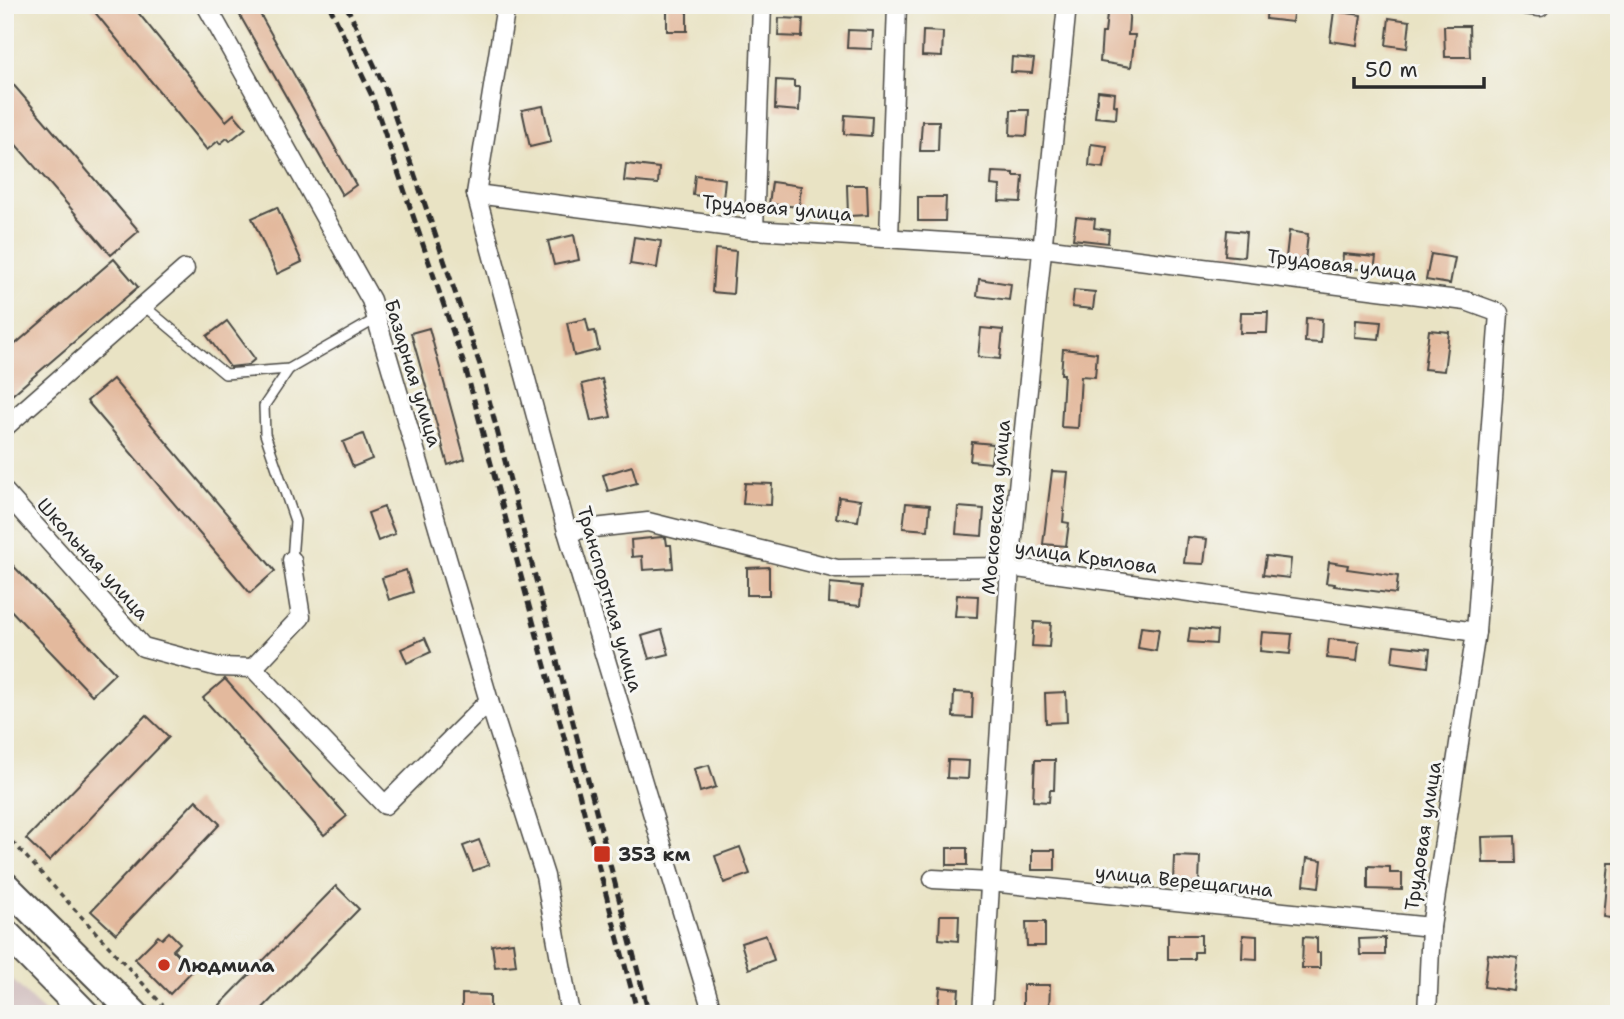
<svg xmlns="http://www.w3.org/2000/svg" width="1624" height="1019" viewBox="0 0 1624 1019" font-family="'Shantell Sans',sans-serif">
  <rect width="100%" height="100%" fill="#f6f6f2"/>
  <filter id="ink" filterUnits="userSpaceOnUse"><feTurbulence type="fractalNoise" baseFrequency=".0143" numOctaves="2"/><feDisplacementMap in="SourceGraphic" scale="14" xChannelSelector="R" yChannelSelector="G"/><feConvolveMatrix kernelMatrix="1 2 1 2 8 2 1 2 1" color-interpolation-filters="sRGB"/></filter>
  <filter id="wash" filterUnits="userSpaceOnUse"><feTurbulence type="fractalNoise" baseFrequency=".00686" numOctaves="4" result="noise"/><feDisplacementMap in="SourceGraphic" scale="28" xChannelSelector="R" yChannelSelector="G"/><feGaussianBlur stdDeviation="1.57" result="paint"/><feColorMatrix in="noise" values="0 0 0 0 0 0 0 0 0 0 0 0 0 0 0 0 0 1.4 0 .05"/><feComposite in="paint" operator="in"/></filter>
  <g filter="url(#wash)">
    <rect width="100%" height="100%" fill="#e9e3c4"/>
    <polygon fill="#d1bfbf" points="5,972 46,1014 5,1014"/>
    <g id="blocks">
      <g fill="#e3b99d">
        <polygon points="89,5 132,5 226,121 234,114 246,128 230,141 227,138 220,144 218,141 207,150"/>
        <polygon points="234,5 255,5 356,185 342,195"/>
        <rect x="667" y="5" width="20" height="26"/>
        <polygon points="1108,5 1130,5 1128,35 1135,35 1131,67 1100,62 1102,33 1105,33"/>
        <polygon points="1267,5 1294,7 1292,22 1266,19"/>
        <polygon points="1334,11 1361,15 1357,45 1330,41"/>
        <polygon points="779,18 803,19 802,37 778,36"/>
        <polygon points="1389,18 1410,21 1407,48 1386,45"/>
        <polygon points="1444,26 1469,26 1470,57 1445,57"/>
        <polygon points="848,30 873,31 872,49 847,48"/>
        <polygon points="923,31 943,32 942,57 922,56"/>
        <polygon points="1012,57 1034,59 1032,73 1011,72"/>
        <polygon points="5,75 139,231 111,255 5,132"/>
        <polygon points="776,80 794,81 794,87 800,87 799,111 775,109"/>
        <polygon points="1098,91 1115,93 1114,105 1117,106 1116,119 1095,117"/>
        <polygon points="543,106 551,142 530,147 522,110"/>
        <polygon points="1011,110 1029,110 1027,136 1010,135"/>
        <polygon points="845,115 872,117 871,136 844,134"/>
        <polygon points="922,121 939,121 938,151 920,151"/>
        <polygon points="1091,144 1107,146 1104,168 1089,166"/>
        <polygon points="626,164 659,168 658,184 624,181"/>
        <polygon points="992,172 1014,173 1014,176 1023,176 1021,202 999,201 1000,186 991,185"/>
        <polygon points="695,175 725,179 723,199 693,195"/>
        <polygon points="772,182 801,186 799,207 769,204"/>
        <polygon points="847,185 867,185 868,215 848,216"/>
        <polygon points="918,197 946,197 945,221 918,221"/>
        <polygon points="277,207 302,262 277,274 252,218"/>
        <polygon points="1076,217 1095,219 1094,228 1109,230 1108,243 1073,239"/>
        <polygon points="1227,230 1246,232 1244,257 1225,255"/>
        <polygon points="1289,231 1308,234 1305,261 1286,258"/>
        <polygon points="574,235 579,260 554,265 548,241"/>
        <polygon points="634,237 661,241 657,268 630,264"/>
        <polygon points="715,249 736,251 733,294 712,292"/>
        <polygon points="1343,254 1376,257 1374,271 1342,267"/>
        <polygon points="1431,254 1455,258 1450,284 1426,280"/>
        <polygon points="114,259 138,287 5,401 5,353"/>
        <polygon points="979,279 1011,284 1009,300 977,296"/>
        <polygon points="1074,290 1095,292 1093,309 1072,307"/>
        <polygon points="1241,312 1268,312 1267,333 1240,333"/>
        <polygon points="1306,318 1322,319 1321,343 1305,342"/>
        <polygon points="586,319 589,332 595,331 599,350 574,356 567,323"/>
        <polygon points="1356,320 1381,322 1379,339 1355,337"/>
        <polygon points="227,321 255,359 248,365 230,367 207,336"/>
        <polygon points="429,328 465,459 448,465 411,333"/>
        <polygon points="981,328 1003,330 1000,359 978,357"/>
        <polygon points="1429,330 1449,332 1444,371 1424,369"/>
        <polygon points="1063,349 1097,353 1095,377 1081,376 1078,428 1061,427 1064,374 1061,374"/>
        <polygon points="113,379 275,571 250,593 87,401"/>
        <polygon points="602,379 611,417 591,421 582,384"/>
        <polygon points="363,434 372,459 353,467 343,442"/>
        <polygon points="972,442 993,444 991,463 970,461"/>
        <polygon points="632,466 637,483 608,491 603,475"/>
        <polygon points="1052,471 1068,472 1063,522 1069,523 1066,546 1043,544"/>
        <polygon points="745,483 772,484 771,505 743,504"/>
        <polygon points="839,497 861,500 858,521 836,518"/>
        <polygon points="906,503 930,505 928,530 903,528"/>
        <polygon points="384,507 395,534 378,541 368,513"/>
        <polygon points="958,507 984,509 982,536 956,534"/>
        <polygon points="662,537 666,538 667,545 671,545 673,568 643,570 642,556 632,557 631,540"/>
        <polygon points="1187,537 1207,539 1204,564 1184,563"/>
        <polygon points="1266,556 1291,559 1289,578 1263,575"/>
        <polygon points="5,557 115,673 92,695 5,604"/>
        <polygon points="1329,562 1348,565 1347,569 1398,576 1396,594 1334,586 1335,584 1326,583"/>
        <polygon points="769,567 769,595 747,595 747,568"/>
        <polygon points="406,570 413,592 389,600 382,578"/>
        <polygon points="830,583 862,586 860,606 829,603"/>
        <polygon points="957,595 978,596 977,617 955,616"/>
        <polygon points="1034,622 1051,623 1049,647 1032,646"/>
        <polygon points="1141,627 1159,629 1156,651 1138,648"/>
        <polygon points="1190,628 1217,631 1216,644 1188,642"/>
        <polygon points="662,630 669,654 649,659 642,636"/>
        <polygon points="1262,632 1292,634 1290,654 1260,651"/>
        <polygon points="425,638 431,652 407,663 401,649"/>
        <polygon points="1329,639 1359,642 1357,661 1327,658"/>
        <polygon points="1394,645 1430,649 1428,667 1392,662"/>
        <polygon points="225,679 347,816 324,835 203,698"/>
        <polygon points="954,692 973,693 972,718 953,717"/>
        <polygon points="1066,692 1067,722 1046,723 1045,693"/>
        <polygon points="146,715 169,737 49,861 26,839"/>
        <polygon points="948,760 969,761 968,779 947,778"/>
        <polygon points="1035,760 1055,760 1054,790 1050,790 1049,802 1033,801"/>
        <polygon points="709,765 716,787 700,792 694,769"/>
        <polygon points="196,800 220,824 116,934 91,911"/>
        <polygon points="1515,836 1516,863 1483,863 1482,837"/>
        <polygon points="479,840 489,865 473,871 463,846"/>
        <polygon points="740,847 750,874 724,883 715,856"/>
        <rect x="947" y="848" width="20" height="17"/>
        <rect x="1032" y="850" width="23" height="20"/>
        <polygon points="1174,856 1200,857 1199,883 1173,882"/>
        <polygon points="1307,858 1322,860 1319,887 1304,885"/>
        <polygon points="1609,863 1619,863 1619,919 1604,917"/>
        <polygon points="1368,866 1390,867 1390,873 1402,873 1402,890 1368,889"/>
        <polygon points="336,886 359,909 257,1014 211,1014"/>
        <polygon points="940,915 959,915 958,941 939,939"/>
        <polygon points="1026,922 1045,922 1045,946 1027,946"/>
        <polygon points="169,932 180,943 173,950 193,970 170,994 135,959 158,936 162,939"/>
        <polygon points="766,935 774,960 749,969 741,943"/>
        <polygon points="1168,935 1201,935 1201,952 1194,952 1194,959 1168,959"/>
        <polygon points="1243,935 1257,936 1257,959 1242,958"/>
        <polygon points="1303,937 1317,938 1317,953 1320,953 1320,968 1302,968"/>
        <polygon points="1385,938 1385,955 1360,955 1359,939"/>
        <polygon points="513,942 516,965 495,967 492,945"/>
        <polygon points="1488,954 1518,958 1514,991 1484,987"/>
        <polygon points="1023,985 1050,985 1049,1011 1023,1011"/>
        <polygon points="940,987 959,989 957,1012 938,1010"/>
        <polygon points="462,994 490,995 490,1014 462,1014"/>
      </g>
    </g>
  </g>
  <g filter="url(#ink)">
    <use href="#blocks" fill-opacity="0" stroke="#484742" stroke-width="2"/>
    <g fill="none" stroke-linecap="round" stroke-linejoin="round">
      <defs>
        <g id="lane">
          <polyline points="144,306 225,374 289,369 376,319"/>
          <polyline points="289,369 264,406 265,434 295,521 292,560"/>
        </g>
        <g id="street">
          <polyline points="506,5 476,194 567,531 713,1014"/>
          <polyline points="1525,5 1540,7"/>
          <polyline points="476,194 754,230 1043,248 1466,301 1499,313 1476,632 1431,927 1427,1014"/>
          <polyline points="754,230 762,5"/>
          <polyline points="889,238 897,5"/>
          <polyline points="5,427 185,269"/>
          <polyline points="5,492 143,647 218,667 253,668 385,805 489,701 371,300 206,5"/>
          <polyline points="567,531 648,522 837,569 1010,567 1476,632"/>
          <polyline points="253,668 301,617 292,560"/>
          <polyline points="489,701 545,876 570,1014"/>
          <polyline points="933,879 990,882 1431,927"/>
          <polyline points="982,1014 1010,567 1067,5"/>
        </g>
        <g id="secondary">
          <polyline points="5,885 135,1014"/>
          <polyline points="5,932 86,1014"/>
        </g>
      </defs>
      <use href="#lane" stroke="#484742" stroke-width="12"/>
      <use href="#street" stroke="#484742" stroke-width="21"/>
      <use href="#secondary" stroke="#484742" stroke-width="30"/>
      <polyline stroke="#484742" stroke-width="3.5" stroke-dasharray="5 5" stroke-linecap="butt" points="5,835 20,850 171,1014"/>
      <use href="#lane" stroke="#fff" stroke-width="9"/>
      <use href="#street" stroke="#fff" stroke-width="18"/>
      <use href="#secondary" stroke="#fff" stroke-width="26"/>
      <g stroke="#2b2b2b" stroke-width="5" stroke-dasharray="10 5" stroke-linecap="butt">
        <polyline points="329,5 372,96 466,370 638,1014"/>
        <polyline points="346,5 385,88 480,365 649,1014"/>
      </g>
    </g>
  </g>
  <g fill="#c8321e" stroke="#f6f6f2" stroke-width="2.5">
    <rect x="593" y="845" width="18" height="18" rx="3.5"/>
    <circle cx="164" cy="965" r="7"/>
  </g>
  <g text-anchor="middle" dominant-baseline="central" stroke-width="6" stroke-linejoin="round" paint-order="stroke">
    <g font-size="19" fill="#2b2b2b" stroke="#f6f6f2">
      <text transform="translate(777 208) rotate(5)">Трудовая улица</text>
      <text transform="translate(1342 265) rotate(7)">Трудовая улица</text>
      <text transform="translate(413 373) rotate(73)">Базарная улица</text>
      <text transform="translate(996 507) rotate(-85)">Московская улица</text>
      <text transform="translate(1086 557) rotate(8)">улица Крылова</text>
      <text transform="translate(93 559) rotate(48)">Школьная улица</text>
      <text transform="translate(610 599) rotate(74)">Транспортная улица</text>
      <text transform="translate(1423 836) rotate(-81)">Трудовая улица</text>
      <text transform="translate(1184 881) rotate(6)">улица Верещагина</text>
    </g>
    <g font-size="19" font-weight="bold" fill="#2b2b2b" stroke="#f6f6f2" text-anchor="start">
      <text x="618" y="854">353 км</text>
      <text x="178" y="965">Людмила</text>
    </g>
  </g>
  <rect width="1624" height="1019" fill="none" stroke="#f6f6f2" stroke-width="28"/>
  <path d="M1354 77v10h130v-10" fill="none" stroke="#2b2b2b" stroke-width="3.5"/>
  <text x="1365" y="77" font-size="21" fill="#2b2b2b" stroke="#f6f6f2" stroke-width="5" paint-order="stroke">50 m</text>
</svg>
